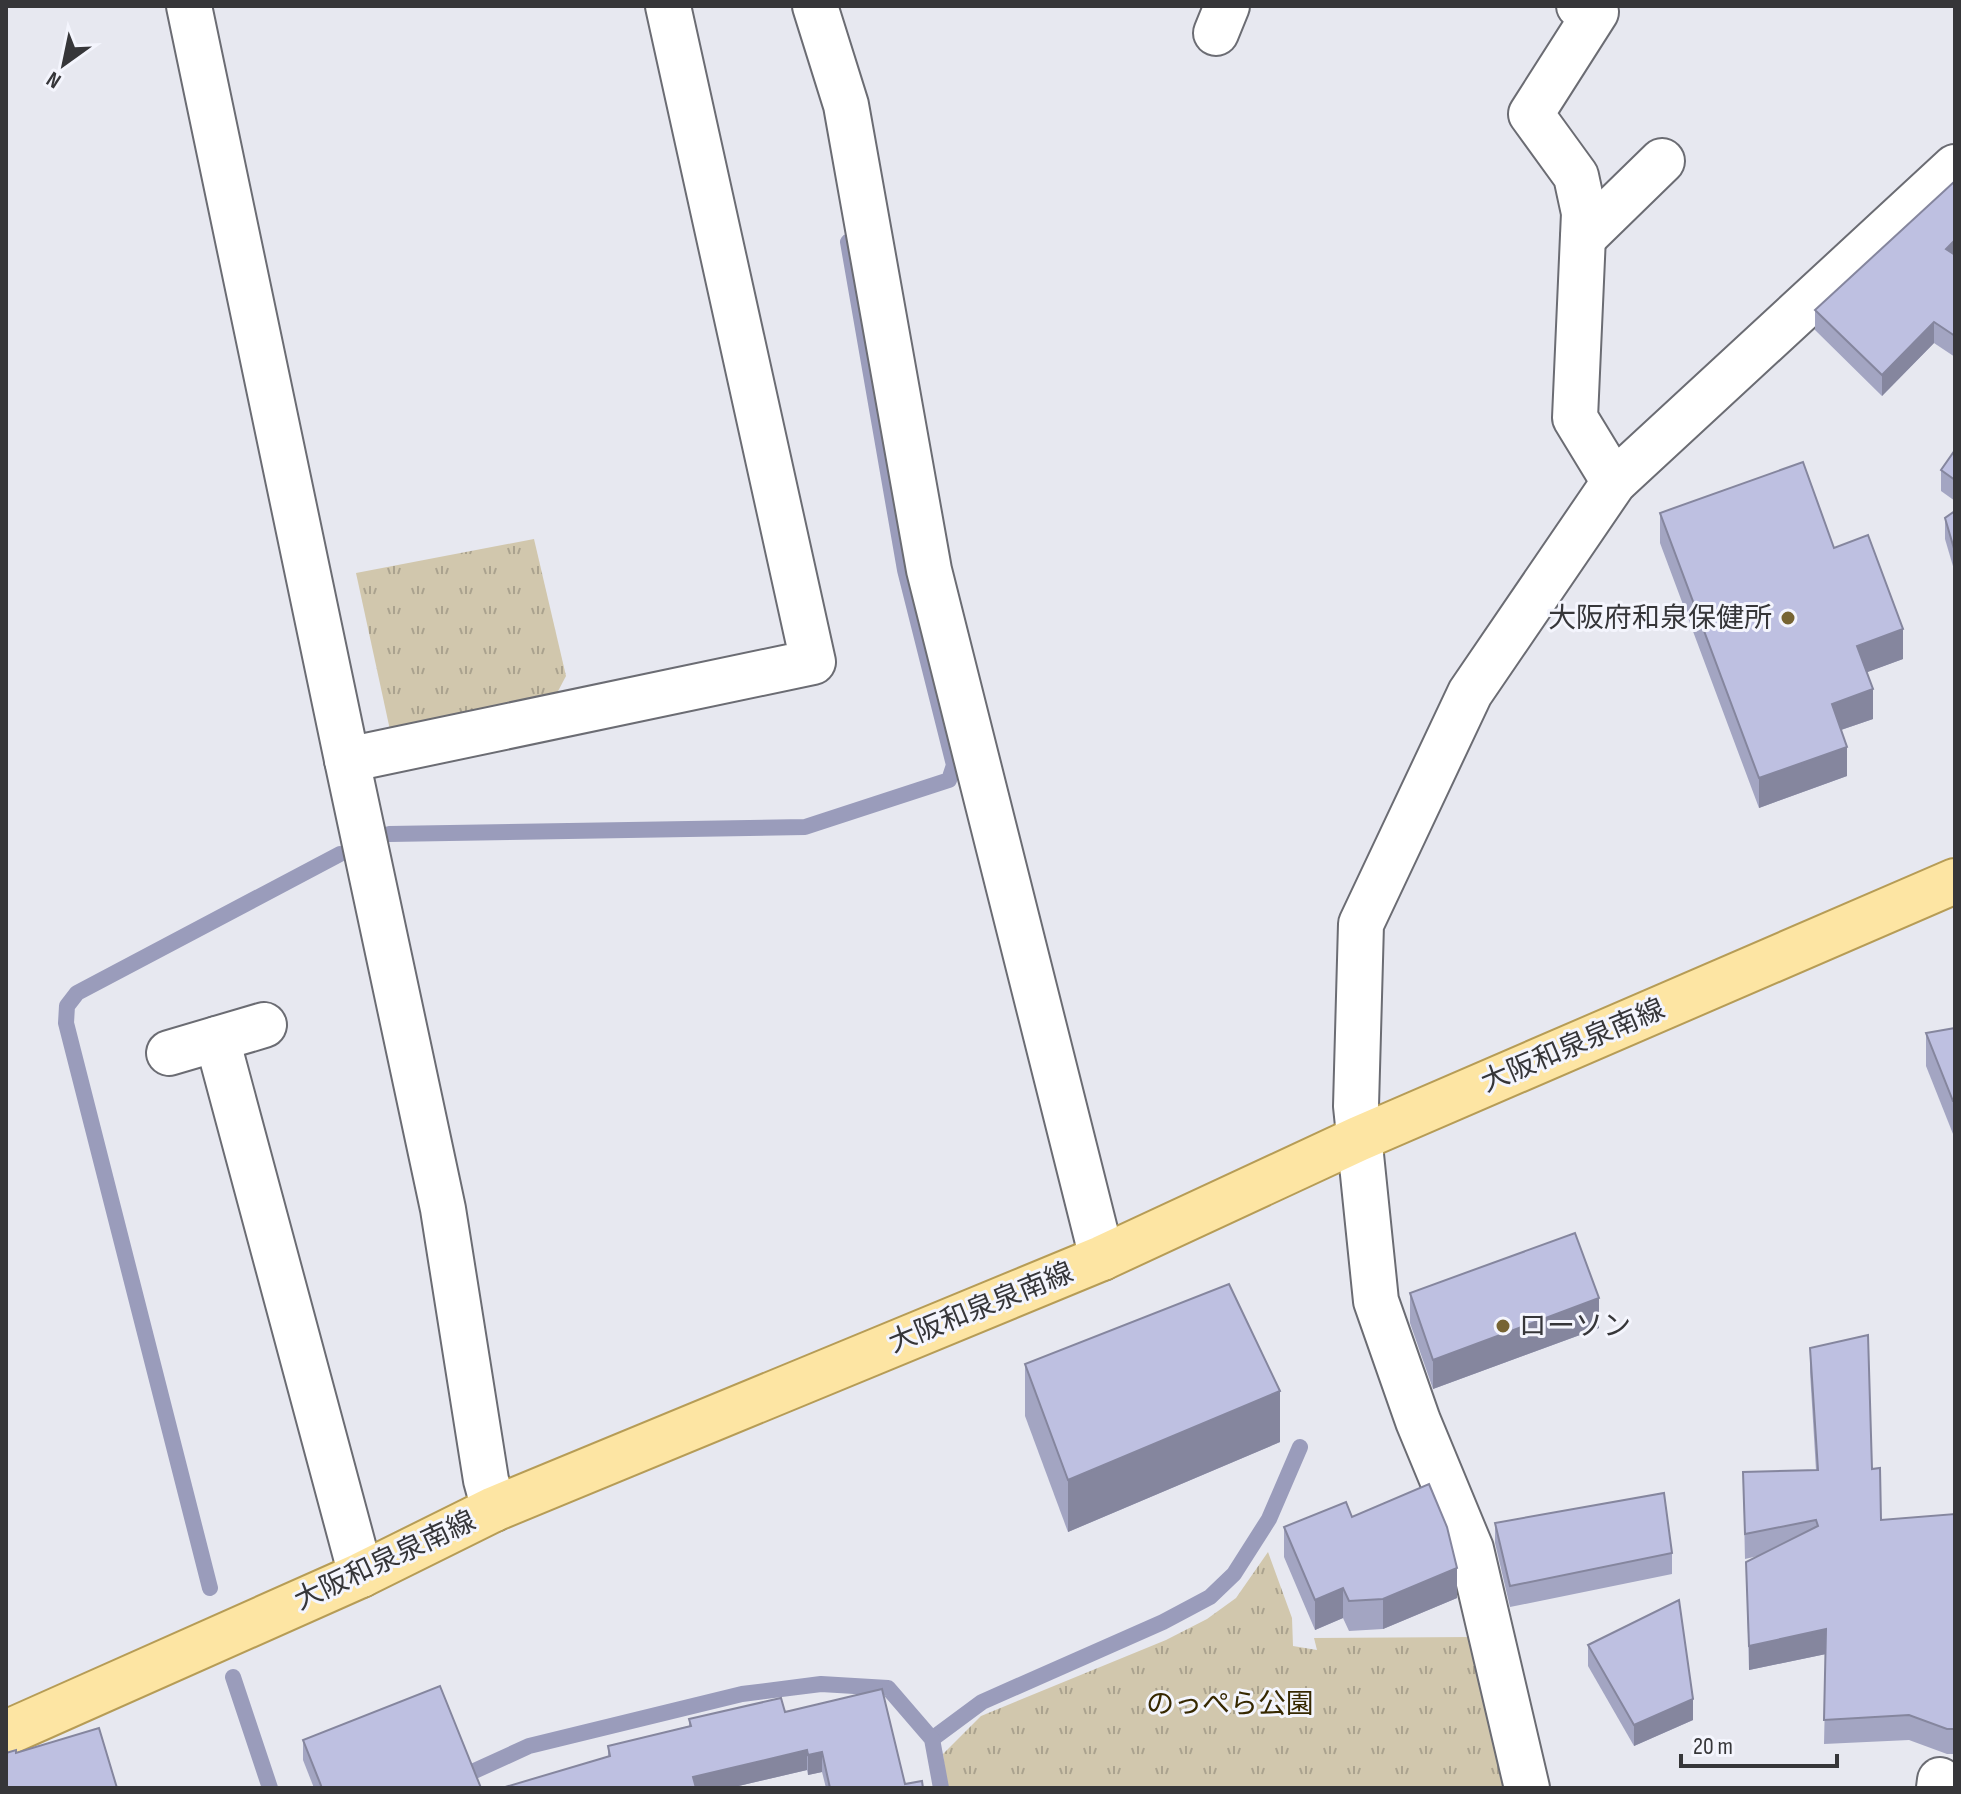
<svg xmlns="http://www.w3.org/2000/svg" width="1961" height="1794" viewBox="0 0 1961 1794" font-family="'Sofia Sans Condensed','Noto Sans JP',sans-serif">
  <defs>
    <pattern id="grass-tufts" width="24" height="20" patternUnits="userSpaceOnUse" patternTransform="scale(2)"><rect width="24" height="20" fill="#d1c7ad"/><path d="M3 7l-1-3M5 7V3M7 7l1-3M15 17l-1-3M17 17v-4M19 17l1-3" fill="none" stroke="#aaa28e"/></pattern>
  </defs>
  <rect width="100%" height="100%" fill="#e7e8f0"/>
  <g fill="url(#grass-tufts)">
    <polygon points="534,539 566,676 556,695 390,730 356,573"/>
    <polygon points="1268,1552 1292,1618 1293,1646 1317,1650 1314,1638 1471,1637 1507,1788 947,1788 943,1754 981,1716 1166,1640 1207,1619 1236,1598"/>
  </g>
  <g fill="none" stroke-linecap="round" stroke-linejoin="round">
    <g stroke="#9a9cbb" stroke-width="16">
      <polyline points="389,834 805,827 949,780 954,765 905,570 848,242"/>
      <polyline points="210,1588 66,1023 67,1006 77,993 340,854"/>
      <polyline points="233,1677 270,1788"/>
      <polyline points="932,1739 982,1702 1163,1622 1210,1597 1234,1574 1269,1519 1300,1447"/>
      <polyline points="437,1788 529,1746 742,1694 821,1684 888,1688 932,1739 941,1788"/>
    </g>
    <defs>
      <g id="minor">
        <polyline points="189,6 347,760 443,1209 486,1480 494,1509"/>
        <polyline points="815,6 846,105 929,570 1102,1258"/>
        <polyline points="1579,6 1596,12 1531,114 1576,176 1584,213 1575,418 1614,482"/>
        <polyline points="1216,33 1227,6"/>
        <polyline points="1583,238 1662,161"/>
        <polyline points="347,760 813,662 668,6"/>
        <polyline points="217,1039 361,1575"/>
        <polyline points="169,1053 264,1025"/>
        <polyline points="1527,1788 1471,1549 1418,1421 1376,1301 1356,1106 1361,924 1470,693 1614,482 1955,167"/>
        <polyline points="1939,1788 1940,1780"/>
      </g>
      <polyline id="primary" points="6,1733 361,1575 494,1509 1102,1258 1358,1139 1955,881"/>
    </defs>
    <use href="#minor" stroke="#6b6c73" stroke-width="48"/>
    <use href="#primary" stroke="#b69c56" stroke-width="48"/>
    <use href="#minor" stroke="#fff" stroke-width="44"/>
    <use href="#primary" stroke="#fde5a3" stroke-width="44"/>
  </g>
  <g fill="#a3a5c2">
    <polygon points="1955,181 1955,357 1934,343 1882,396 1815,330 1815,310"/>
    <polygon points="1955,450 1955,501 1941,491 1941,470"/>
    <polygon points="1955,511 1955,573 1945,539 1945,518"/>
    <polygon points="1660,513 1834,548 1903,659 1867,672 1873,719 1841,730 1847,776 1759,808 1660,543"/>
    <polygon points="1955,1028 1955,1133 1953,1134 1926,1066 1926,1033"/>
    <polygon points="1410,1293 1599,1328 1433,1389 1410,1323"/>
    <polygon points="1810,1348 1872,1469 1881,1520 1955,1514 1955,1754 1947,1754 1909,1740 1824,1744 1826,1654 1749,1670 1746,1562 1758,1556 1745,1559 1743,1472 1816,1470 1810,1372"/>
    <polygon points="1025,1364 1280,1442 1068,1532 1025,1416"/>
    <polygon points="1352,1517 1457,1598 1383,1629 1349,1631 1343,1618 1315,1630 1284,1557 1284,1527"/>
    <polygon points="1495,1523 1672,1553 1672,1574 1510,1607 1495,1543"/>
    <polygon points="1588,1645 1693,1720 1634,1746 1588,1666"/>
    <polygon points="785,1712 905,1784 923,1788 826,1788 822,1772 808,1775 807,1770 730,1788 502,1788 608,1757 608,1746 689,1726 689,1719"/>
    <polygon points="303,1740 481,1788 314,1788 303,1760"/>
  </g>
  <g fill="#85869e">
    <polygon points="1955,240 1955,261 1946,249"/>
    <polygon points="1934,322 1934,343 1882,396 1882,375"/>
    <polygon points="1903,629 1903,659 1857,676 1857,646"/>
    <polygon points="1873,689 1873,719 1832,733 1832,704"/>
    <polygon points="1847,747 1847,776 1759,808 1759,778"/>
    <polygon points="1599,1298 1599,1328 1433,1389 1433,1360"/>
    <polygon points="1280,1391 1280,1442 1068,1532 1068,1480"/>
    <polygon points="1457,1568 1457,1598 1383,1629 1383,1599"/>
    <polygon points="1343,1588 1343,1618 1315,1630 1315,1600"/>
    <polygon points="1826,1629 1826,1654 1749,1670 1749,1646"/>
    <polygon points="1693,1699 1693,1720 1634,1746 1634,1725"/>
    <polygon points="807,1750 807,1770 730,1788 693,1788 693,1777"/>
    <polygon points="822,1752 822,1772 808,1775 808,1755"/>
  </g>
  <g fill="#bec0e1" stroke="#85869e" stroke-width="2">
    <polygon points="1955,181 1955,240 1946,249 1955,255 1955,336 1934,322 1882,375 1815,310"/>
    <polygon points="1955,450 1955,480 1941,470"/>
    <polygon points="1803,462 1834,548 1868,535 1903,629 1857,646 1873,689 1832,704 1847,747 1759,778 1660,513"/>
    <polygon points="1955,511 1955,552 1945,518"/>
    <polygon points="1955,1028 1955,1101 1953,1101 1926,1033"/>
    <polygon points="1575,1233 1599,1298 1433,1360 1410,1293"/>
    <polygon points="1229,1284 1280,1391 1068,1480 1025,1364"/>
    <polygon points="1868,1335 1872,1469 1880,1468 1881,1520 1955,1514 1955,1729 1947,1729 1909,1715 1824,1720 1826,1629 1749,1646 1746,1562 1818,1526 1816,1520 1745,1534 1743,1472 1818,1470 1810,1348"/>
    <polygon points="1429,1484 1447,1527 1457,1568 1383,1599 1349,1601 1343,1588 1315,1600 1284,1527 1346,1502 1352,1517"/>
    <polygon points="1664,1493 1672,1553 1510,1586 1495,1523"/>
    <polygon points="1679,1600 1693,1699 1634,1725 1588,1645"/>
    <polygon points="440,1686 481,1788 322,1788 303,1740"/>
    <polygon points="882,1689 905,1784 922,1781 923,1788 830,1788 822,1752 808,1755 807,1750 693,1777 696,1788 502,1788 610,1756 608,1746 691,1726 689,1719 781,1698 785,1712"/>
    <polygon points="99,1728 117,1788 6,1788 6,1753 16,1750 16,1753"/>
  </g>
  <g fill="#776433" stroke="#f4f5fd" stroke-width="3">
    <circle cx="1788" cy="618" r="8"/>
    <circle cx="1503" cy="1326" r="8"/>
  </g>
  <g text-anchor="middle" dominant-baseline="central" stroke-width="6" stroke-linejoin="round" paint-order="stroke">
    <g font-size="28" fill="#363639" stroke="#f4f5fd" text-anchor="end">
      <text x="1772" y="618">大阪府和泉保健所</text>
      <text x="1519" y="1326" text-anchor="start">ローソン</text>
    </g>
    <g font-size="28" fill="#363639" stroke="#f4f5fd">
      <text transform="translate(1573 1046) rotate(-23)">大阪和泉泉南線</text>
      <text transform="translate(981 1308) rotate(-22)">大阪和泉泉南線</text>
      <text transform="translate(385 1561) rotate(-25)">大阪和泉泉南線</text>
    </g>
    <g font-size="28" fill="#362800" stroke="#f4f5fd">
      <text x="1230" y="1704">のっぺら公園</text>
    </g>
  </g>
  <rect width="1961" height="1794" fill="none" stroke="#363639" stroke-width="16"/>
  <g transform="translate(64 64) rotate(213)" stroke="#f4f5fd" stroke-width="6" paint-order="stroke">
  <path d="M0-6L14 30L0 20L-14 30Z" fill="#363639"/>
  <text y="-12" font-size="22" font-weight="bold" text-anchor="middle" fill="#363639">N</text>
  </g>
  <path d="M1681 1754v12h156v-12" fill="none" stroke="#363639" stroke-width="4"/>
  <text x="1693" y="1754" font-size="24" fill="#363639" stroke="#f4f5fd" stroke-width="6" paint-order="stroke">20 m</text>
</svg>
